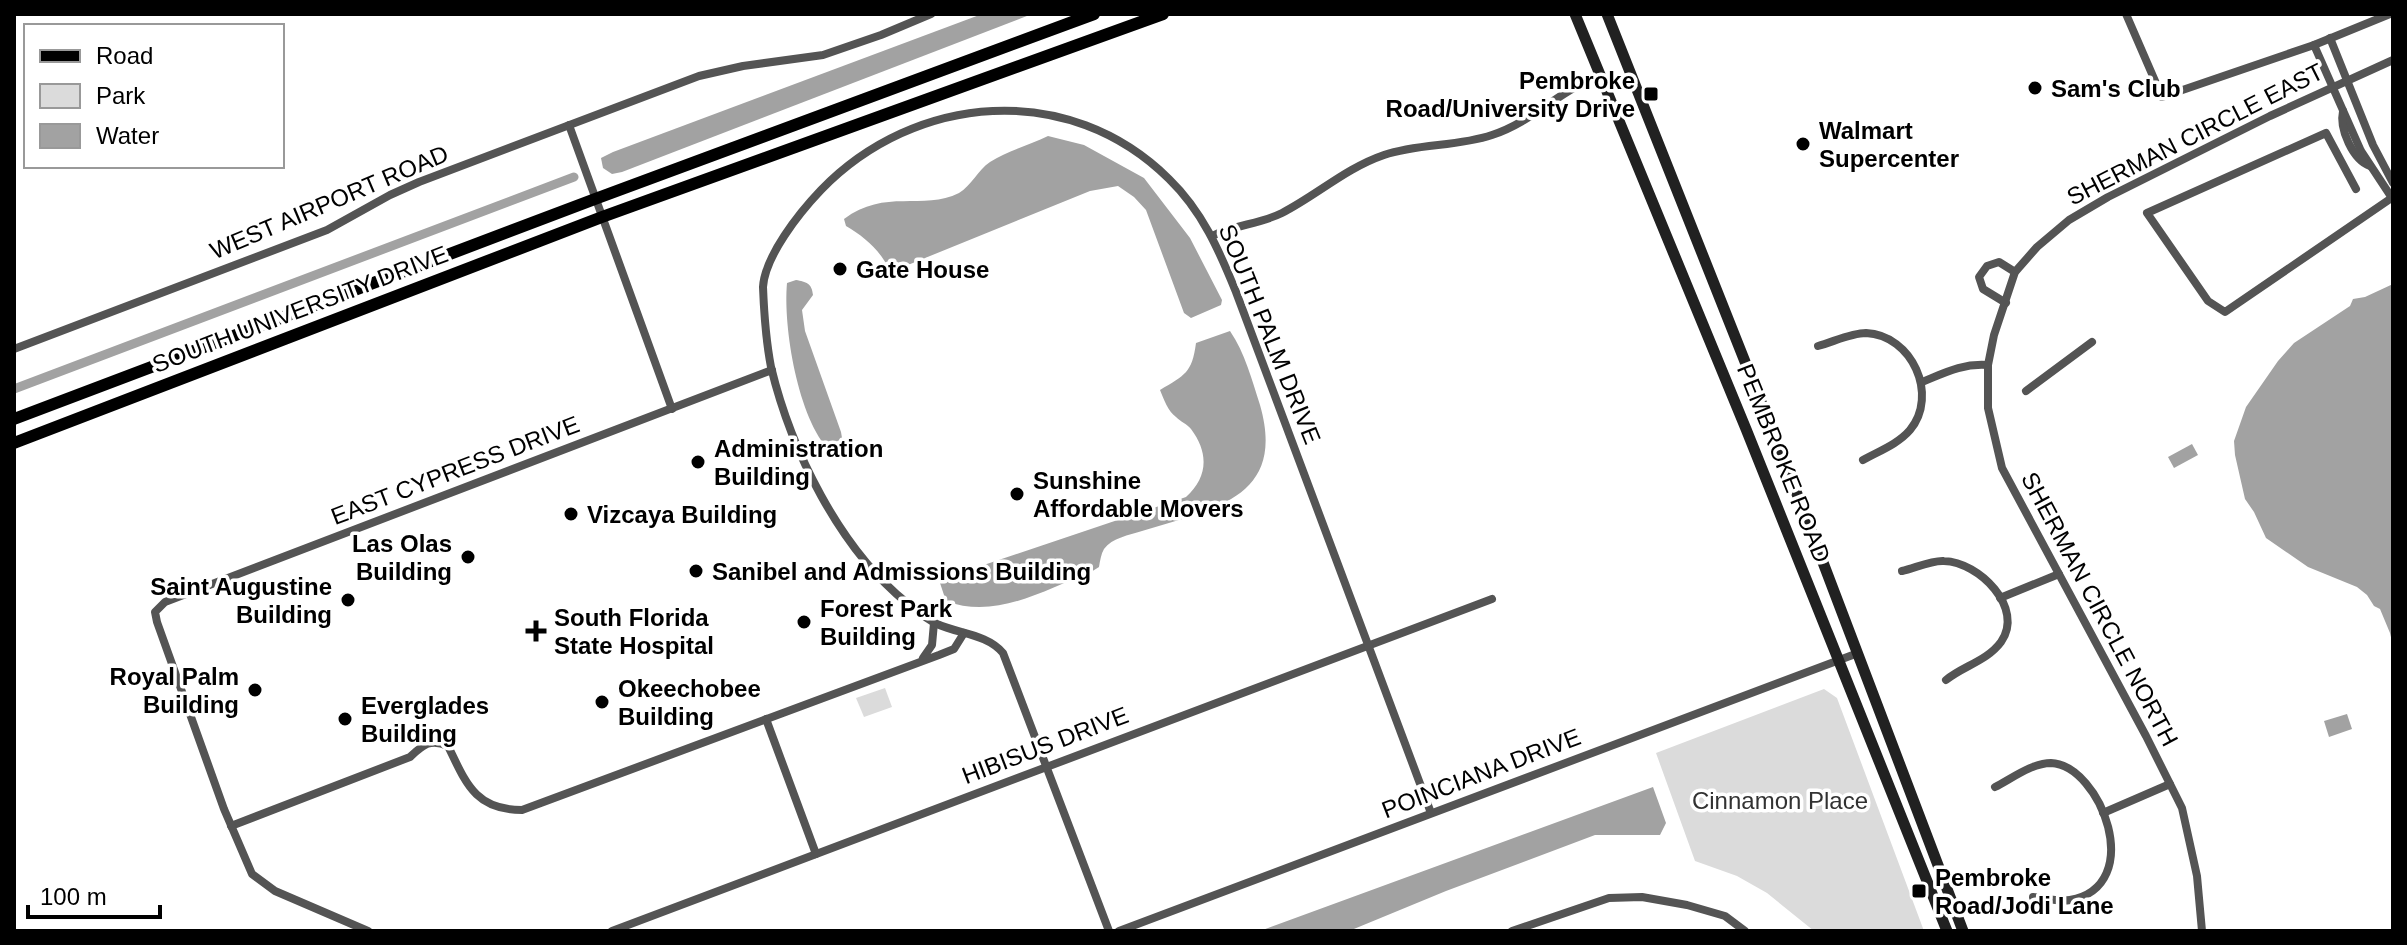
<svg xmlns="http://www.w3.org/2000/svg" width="2407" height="945" viewBox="0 0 2407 945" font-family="Helvetica,sans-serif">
  <rect width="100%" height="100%" fill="#fff"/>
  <g fill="#dbdbdb">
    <polygon points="885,688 892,707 864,717 856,698"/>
    <polygon points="1824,689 1837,698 1924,931 1814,931 1767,893 1737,876 1695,861 1656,753"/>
  </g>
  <g fill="#a2a2a2">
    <polygon points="982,14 1032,14 622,172 612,174 603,168 601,158 613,152"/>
    <path d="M 1048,136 L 1084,145 L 1144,178 L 1190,238 L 1222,300 L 1221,305 L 1191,318 L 1184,313 L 1146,210 L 1134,197 L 1118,186 L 1090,191 L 898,269 L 888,267 C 878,248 863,236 846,226 L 844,219 C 885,188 923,211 959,193 C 971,186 978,170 990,162 C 1007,151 1030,145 1048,136 Z"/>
    <path d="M 796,280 C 806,282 812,283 813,295 L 802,310 L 805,331 L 841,432 L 843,444 L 836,451 L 830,451 C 798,419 783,327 787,283 Z"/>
    <polygon points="2393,284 2393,646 2390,633 2380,609 2374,606 2367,595 2357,587 2308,567 2266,538 2254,512 2245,499 2235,455 2234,441 2246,407 2278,361 2294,343 2350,306 2353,299 2365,297"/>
    <path d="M 1230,331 C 1245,353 1252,380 1260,405 C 1287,499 1212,509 1142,531 C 1129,535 1112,538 1104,549 C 1101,554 1100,561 1099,567 L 1091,572 C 1044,590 996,620 946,601 L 940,583 L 942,579 L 1186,497 C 1208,477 1209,453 1191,429 C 1187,424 1181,422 1176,417 C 1168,411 1164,400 1160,390 C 1185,375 1192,373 1196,343 Z"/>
    <polygon points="2192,444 2198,455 2174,468 2168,457"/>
    <polygon points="2347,714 2352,729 2329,737 2324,721"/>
    <polygon points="1653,787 1666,823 1660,835 1595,835 1446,891 1349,931 1260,931"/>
  </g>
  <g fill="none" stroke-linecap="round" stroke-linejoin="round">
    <polyline stroke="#a2a2a2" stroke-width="9" points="14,389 574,177"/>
    <g stroke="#545454" stroke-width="8">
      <polyline points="2126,14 2162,97 2314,45 2390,14"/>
      <polyline points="2330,38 2373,145 2393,183"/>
      <polyline points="2314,45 2361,151 2392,198"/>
      <path d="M 2343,111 C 2339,129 2353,160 2370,166"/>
      <polyline points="569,125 672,409"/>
      <polyline points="2356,189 2326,133 2147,213 2208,301 2225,312 2393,197"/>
      <path d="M 1212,236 C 1234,225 1260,224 1282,213 C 1317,195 1346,168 1384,155 C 1419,143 1457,147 1492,135 C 1532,122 1561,90 1599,75"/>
      <polyline points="2006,303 1983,289 1979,277 1987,266 1999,262 2015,272"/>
      <path d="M 1818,346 C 1833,342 1851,333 1866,333 C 1912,335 1939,395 1910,430 C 1898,444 1879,451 1863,460"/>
      <polyline points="14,349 327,230 390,195 419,182 699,76 743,66 823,55 881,35 931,14"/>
      <path d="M 1922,382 C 1944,373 1963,363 1988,365"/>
      <polyline points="2026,391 2092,342"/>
      <path d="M 1902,571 C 1915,568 1932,560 1944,561 C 1979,562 2025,608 2001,642 C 1987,661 1963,666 1946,680"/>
      <polyline points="2000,598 2059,574"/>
      <polyline points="923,658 932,645 934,623"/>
      <polyline points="766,719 816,854"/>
      <path d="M 1995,787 C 2011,779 2032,763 2051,763 C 2101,765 2147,886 2070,900 C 2058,902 2045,898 2033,897"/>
      <polyline points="2103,813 2170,784"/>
      <path d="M 231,826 L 410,757 C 423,745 430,738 448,746 C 466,783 475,810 522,810 L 939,655 L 954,649 L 964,633"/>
      <polyline points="368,931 275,891 252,874 224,809 157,622 155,612 165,602 772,370"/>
      <polyline points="612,931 1492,599"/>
      <path d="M 1109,931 L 1003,653 C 987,634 959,634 937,624 C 926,619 916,610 907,603 C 839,548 791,450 771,367 C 766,341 764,313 763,287 C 765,256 799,213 821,190 C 915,93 1069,80 1169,179 C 1202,211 1219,250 1236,292 L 1431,813"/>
      <polyline points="1119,931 1858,653"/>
      <polyline points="1512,931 1609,898 1642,897 1687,905 1725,916 1745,931"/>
      <polyline points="2202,931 2197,876 2182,808 2146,736 2002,468 1988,408 1988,365 1994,335 2015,272 2037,247 2069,220 2108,197 2270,116 2393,60"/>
    </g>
    <g stroke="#212121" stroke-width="11">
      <polyline points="1575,14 1746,429 1947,931"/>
      <polyline points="1607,14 1786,465 1963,931"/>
    </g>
    <g stroke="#000" stroke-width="12">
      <polyline points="14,419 595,199 1094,14"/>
      <polyline points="14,443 602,217 1163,14"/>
    </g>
  </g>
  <g fill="#000" stroke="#fff" stroke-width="3">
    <circle cx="2035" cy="88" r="8"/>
    <rect x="1643" y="86" width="16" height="16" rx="4"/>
    <circle cx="1803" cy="144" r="8"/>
    <circle cx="840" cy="269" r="8"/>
    <circle cx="698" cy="462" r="8"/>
    <circle cx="1017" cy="494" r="8"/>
    <circle cx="571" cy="514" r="8"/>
    <circle cx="468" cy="557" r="8"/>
    <circle cx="696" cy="571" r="8"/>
    <circle cx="348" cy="600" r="8"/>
    <circle cx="804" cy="622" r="8"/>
    <path d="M532 619h8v8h8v8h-8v8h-8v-8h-8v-8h8z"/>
    <circle cx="255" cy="690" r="8"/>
    <circle cx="602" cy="702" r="8"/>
    <circle cx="345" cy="719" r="8"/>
    <rect x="1911" y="883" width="16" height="16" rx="4"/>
  </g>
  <g text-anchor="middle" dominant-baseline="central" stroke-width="7" stroke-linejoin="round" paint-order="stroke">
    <g font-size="24" font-weight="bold" fill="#000" stroke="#fff" text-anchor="start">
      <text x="1635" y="80" text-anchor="end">Pembroke<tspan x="1635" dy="28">Road/University Drive</tspan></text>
      <text x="2051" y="88">Sam's Club</text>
      <text x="1819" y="130">Walmart<tspan x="1819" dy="28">Supercenter</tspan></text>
      <text x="856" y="269">Gate House</text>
      <text x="714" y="448">Administration<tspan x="714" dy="28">Building</tspan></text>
      <text x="1033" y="480">Sunshine<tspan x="1033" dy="28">Affordable Movers</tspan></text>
      <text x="587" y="514">Vizcaya Building</text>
      <text x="452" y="543" text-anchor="end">Las Olas<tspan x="452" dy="28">Building</tspan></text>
      <text x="712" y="571">Sanibel and Admissions Building</text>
      <text x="332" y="586" text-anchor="end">Saint Augustine<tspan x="332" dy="28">Building</tspan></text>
      <text x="820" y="608">Forest Park<tspan x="820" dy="28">Building</tspan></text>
      <text x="554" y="617">South Florida<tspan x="554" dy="28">State Hospital</tspan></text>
      <text x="239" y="676" text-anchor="end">Royal Palm<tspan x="239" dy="28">Building</tspan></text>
      <text x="618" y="688">Okeechobee<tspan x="618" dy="28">Building</tspan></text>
      <text x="361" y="705">Everglades<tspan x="361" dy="28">Building</tspan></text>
      <text x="1935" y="877">Pembroke<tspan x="1935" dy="28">Road/Jodi Lane</tspan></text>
    </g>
    <g font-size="24" fill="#000" stroke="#fff">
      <text transform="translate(2195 134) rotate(-27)">SHERMAN CIRCLE EAST</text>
      <text transform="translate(329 202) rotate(-23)">WEST AIRPORT ROAD</text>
      <text transform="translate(300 309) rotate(-21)">SOUTH UNIVERSITY DRIVE</text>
      <text transform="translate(1270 334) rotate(68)">SOUTH PALM DRIVE</text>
      <text transform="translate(1784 463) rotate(68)">PEMBROKE ROAD</text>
      <text transform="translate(455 470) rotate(-21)">EAST CYPRESS DRIVE</text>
      <text transform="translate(2100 609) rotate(62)">SHERMAN CIRCLE NORTH</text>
      <text transform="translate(1045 745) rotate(-21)">HIBISUS DRIVE</text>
      <text transform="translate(1481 773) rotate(-21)">POINCIANA DRIVE</text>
    </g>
    <g font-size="24" fill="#323232" stroke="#fff">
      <text x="1780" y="800">Cinnamon Place</text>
    </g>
  </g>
  <rect width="2407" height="945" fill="none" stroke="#000000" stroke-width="32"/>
  <rect x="24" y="24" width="260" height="144" fill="#ffffff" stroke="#999999" stroke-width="2"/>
  <rect x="40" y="50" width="40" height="12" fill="#000000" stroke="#999999" stroke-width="2"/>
  <text x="96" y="64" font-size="24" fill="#000000">Road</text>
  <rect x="40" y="84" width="40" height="24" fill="#dbdbdb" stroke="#999999" stroke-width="2"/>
  <text x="96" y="104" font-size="24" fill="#000000">Park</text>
  <rect x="40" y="124" width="40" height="24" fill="#a2a2a2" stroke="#999999" stroke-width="2"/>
  <text x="96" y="144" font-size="24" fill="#000000">Water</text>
  <path d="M28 905v12h132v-12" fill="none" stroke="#000000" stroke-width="4"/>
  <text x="40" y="905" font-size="24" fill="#000000" stroke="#ffffff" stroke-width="6" paint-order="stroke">100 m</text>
</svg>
